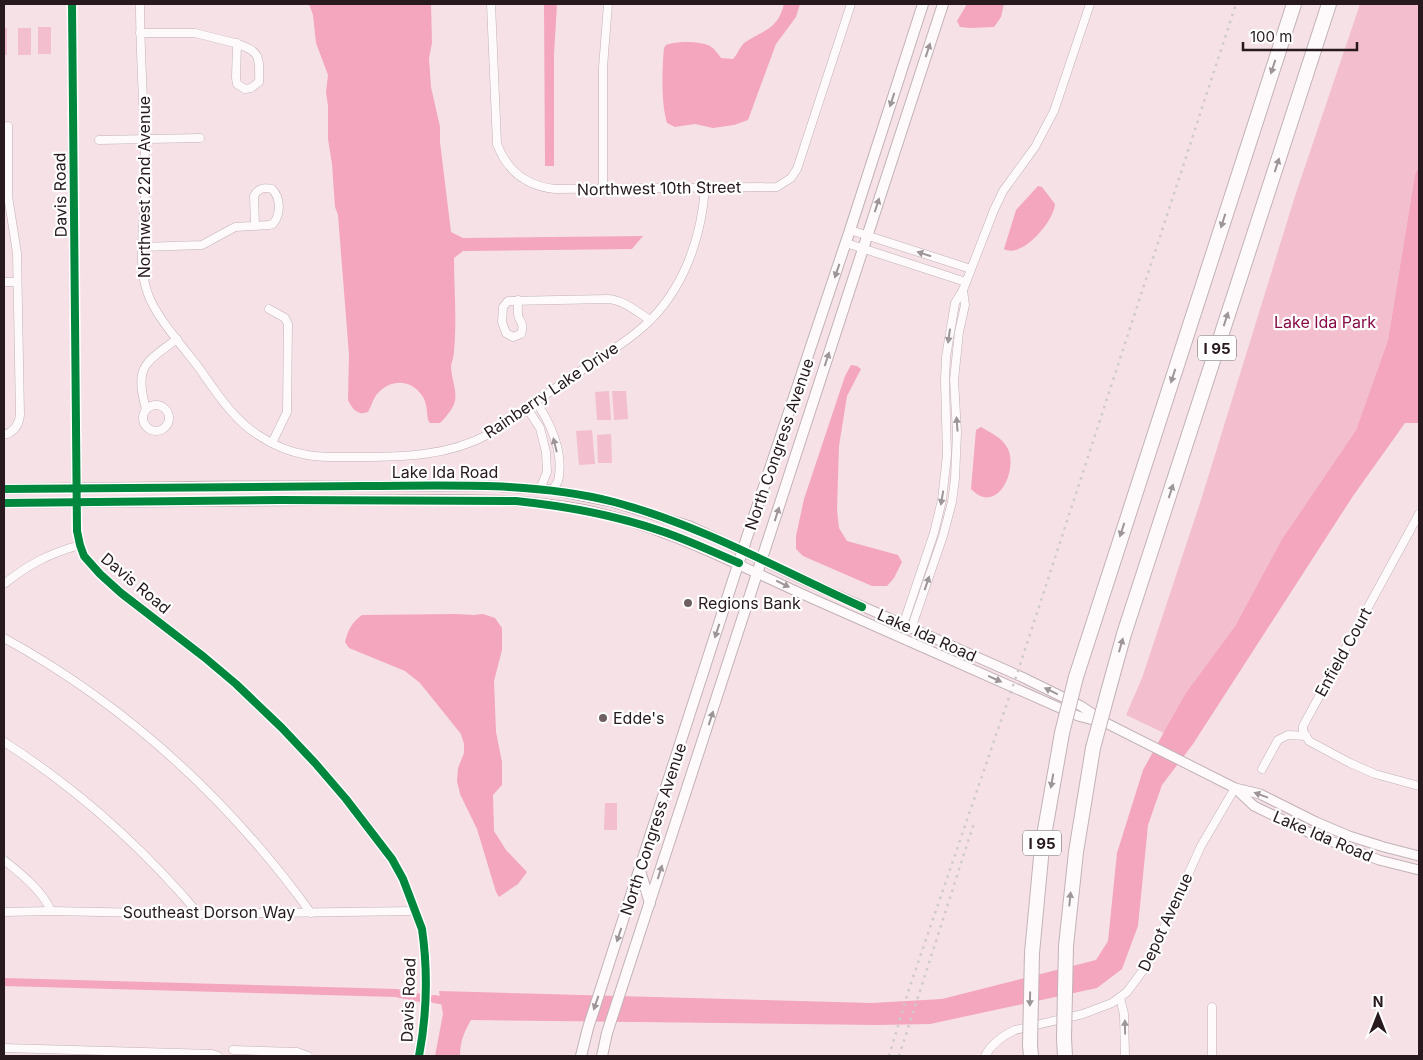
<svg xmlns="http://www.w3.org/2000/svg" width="1423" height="1060" viewBox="0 0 1423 1060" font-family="Inter,sans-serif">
  <rect width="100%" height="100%" fill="#f6e1e6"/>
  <g fill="#f3bfce">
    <polygon points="1360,4 1419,4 1419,166 1415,174 1388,340 1356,430 1282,539 1235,626 1185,694 1164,733 1126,715 1142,678 1201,500 1295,196"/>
    <rect x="38" y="27" width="13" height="27"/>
    <rect x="4" y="28" width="3" height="27"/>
    <rect x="18" y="28" width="13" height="27"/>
    <polygon points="609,391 611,420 597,420 595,392"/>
    <polygon points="612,391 626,391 628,419 614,420"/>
    <polygon points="592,430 595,464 579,465 576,431"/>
    <polygon points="611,434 612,463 598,463 597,435"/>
    <polygon points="605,803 617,803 617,830 604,830"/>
  </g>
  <g fill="#f3a6bd">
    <path d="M 309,4 L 431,4 L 432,43 L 429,58 L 431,87 L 440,127 L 440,142 L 451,232 L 463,238 L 643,236 L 632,249 L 463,251 L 454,258 C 454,289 457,320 454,351 C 454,356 452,361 451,366 C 451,378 457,389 455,401 C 453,409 446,417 440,423 L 430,423 L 428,420 C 427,414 427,403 423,397 C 412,379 391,378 377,394 C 373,399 371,407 368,412 C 358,416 352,409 348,400 L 349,355 L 338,215 L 335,207 L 332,164 L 328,139 L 328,106 L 326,92 L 328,75 L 316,43 L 313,15 Z"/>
    <polygon points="544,4 557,4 554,54 554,166 545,166"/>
    <path d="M 784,4 L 800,4 L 796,17 L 776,44 L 748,120 L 734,125 L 713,128 L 695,124 L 675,127 L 667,123 C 661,103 662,69 664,48 L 666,45 C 676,41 700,41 710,46 C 715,49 718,54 721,58 L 733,59 C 737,55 740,47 744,43 C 764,29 777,31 784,4 Z"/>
    <polygon points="967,4 1004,4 1001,17 994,27 970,28 960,27 957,21"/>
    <path d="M 1419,166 L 1419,423 L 1405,423 L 1353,496 L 1193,744 L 1162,785 L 1148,825 L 1138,926 L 1122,969 L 1097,988 L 930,1024 L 876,1025 L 471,1020 C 464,1032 460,1042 460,1056 L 435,1056 L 443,1014 L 439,991 L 872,1003 L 942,999 L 1096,960 L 1108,941 L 1117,853 L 1143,770 L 1185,694 L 1235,626 L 1282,539 L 1356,430 L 1388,340 L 1415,174 Z"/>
    <path d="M 1038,186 L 1042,187 L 1055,204 C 1054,221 1022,259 1004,249 L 1016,210 Z"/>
    <polygon points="851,365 857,366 861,369 847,396 839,446 837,510 839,528 847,541 898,555 902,562 894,578 887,586 872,586 803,556 796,549 796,536 804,499 845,376"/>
    <path d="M 981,427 C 991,433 1003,438 1008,449 C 1018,471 997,516 971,489 L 976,430 Z"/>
    <path d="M 456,614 L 474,615 L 483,614 L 495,618 L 502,628 L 502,650 L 494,681 L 496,732 L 502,762 L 502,785 L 493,795 L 494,831 L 506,850 L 527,872 L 518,884 L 499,897 L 496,892 L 477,829 L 460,794 L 457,781 L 458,768 L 464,753 L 464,744 L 461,734 L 420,683 L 405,671 L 349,648 L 345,642 C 348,630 352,622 362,615 Z"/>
  </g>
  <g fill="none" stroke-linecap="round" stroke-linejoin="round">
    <g stroke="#f3a6bd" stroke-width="8">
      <polyline points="4,982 396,993 420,998"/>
      <polyline points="434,999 451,1002"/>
    </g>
    <defs>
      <g id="minor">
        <path d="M 72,4 L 77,531 L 80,545 L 84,556 L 100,574 L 121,593 L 204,657 L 236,684 L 282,728 L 315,763 L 346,799 L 392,859 L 403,879 L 422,929 C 428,971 427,1014 419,1056"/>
        <path d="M 140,4 C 140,66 146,127 145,189 C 145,222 136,263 148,294 C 156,317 184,348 199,368 C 216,392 233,419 258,435 C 273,445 289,452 307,455 C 324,458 342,457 360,457 C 403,457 449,456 489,434 C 498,430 506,422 515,416 C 532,404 550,392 567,380 C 590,364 615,350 637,332 C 681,297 701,242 705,188"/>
        <path d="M 491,4 L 497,144 C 507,171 527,186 555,189 L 777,187 L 791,178 L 797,169 L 851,4"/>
        <path d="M 140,33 L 195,33 L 235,43 C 260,51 260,56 259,82 L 251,88 L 245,89 L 237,84 L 236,78 L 237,43"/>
        <polyline points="99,140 200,138"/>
        <polyline points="603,189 603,67 608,4"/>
        <polyline points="850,230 971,269"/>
        <polyline points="846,243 966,282"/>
        <path d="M 142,247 L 202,245 L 235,227 L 269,225 L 273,224 C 281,214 281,198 272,189 C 264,187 258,188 254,196 L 255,226"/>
        <polyline points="4,282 17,282"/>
        <path d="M 518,300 C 518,306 517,313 519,318 C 522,324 524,326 521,334 L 513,337 L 506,333 L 502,322 L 503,307 L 508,301 L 608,299 C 624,300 637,312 650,320"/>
        <polyline points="269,309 285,318 288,324 287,412 272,443"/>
        <path d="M 536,402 C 550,422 563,451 559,476 C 559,482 555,486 552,490"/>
        <circle cx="156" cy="418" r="13"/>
        <polyline points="527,408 540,428 546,452 547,472 540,489"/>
        <path d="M 146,409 C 134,366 145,363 177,339"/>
        <path d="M 4,435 C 14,432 19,425 20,415 L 17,253 L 8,196 L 8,126"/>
        <polyline points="1419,514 1303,726 1303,731 1309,741 1350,763 1375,774 1419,786"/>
        <path d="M 4,584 C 29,564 48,554 80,545"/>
        <polyline points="903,625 934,533 942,500 947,455 945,380 946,357 955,303 963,290 994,210 1003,191 1035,147 1054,111 1090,4"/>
        <polyline points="911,629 943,536 952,502 955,479 957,432 954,380 959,332 965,305 963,290"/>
        <path d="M 4,638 C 126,705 229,800 311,913"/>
        <path d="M 4,742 C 78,789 142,847 199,914"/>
        <polyline points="1262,769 1278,740 1288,735 1306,736"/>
        <path d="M 4,860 C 21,874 42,890 51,911"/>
        <polyline points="4,912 51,911 199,914 415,911"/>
        <polyline points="1120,998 1124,1014 1125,1056"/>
        <polyline points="1212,1007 1212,1056"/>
        <polyline points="4,1048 212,1054 218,1056"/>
        <polyline points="233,1050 297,1052 308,1056"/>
        <path d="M 985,1056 C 992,1043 1002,1036 1015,1030 L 1083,1014 L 1112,1003 L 1127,992 L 1147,965 L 1201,846 L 1235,788"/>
      </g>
      <g id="tertiary">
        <polyline points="4,489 228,486 490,486 552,490 612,502 690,526 812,584 1022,677 1081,706 1108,724 1235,788 1260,794 1316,822 1349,836 1384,847 1419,856"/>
        <path d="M 4,503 C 123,502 243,500 363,500 C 436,500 509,496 581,509 C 664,525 735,564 811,598 C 900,638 989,676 1078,716 L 1101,722"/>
        <polyline points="1237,790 1254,806 1310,833 1379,860 1419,870"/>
      </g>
      <g id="secondary">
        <polyline points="640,871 650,903"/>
        <polyline points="581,1056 588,1028 746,540 850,230 923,4"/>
        <polyline points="602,1056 607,1033 943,4"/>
      </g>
      <g id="motorway">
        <polyline points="1076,677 1294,4"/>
        <polyline points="1108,692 1124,634 1329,4"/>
        <polyline points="1066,946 1076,852 1093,748"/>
        <polyline points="1032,953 1042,847 1062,733"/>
        <polyline points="1064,1038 1065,1056"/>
        <polyline points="1030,1045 1031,1056"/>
      </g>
    </defs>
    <use href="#minor" stroke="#c2b2b6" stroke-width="9"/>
    <use href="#tertiary" stroke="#c2b2b6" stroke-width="11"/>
    <use href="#secondary" stroke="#c2b2b6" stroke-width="12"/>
    <use href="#motorway" stroke="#c2b2b6" stroke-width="16"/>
    <use href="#minor" stroke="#fefafb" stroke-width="8"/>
    <use href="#tertiary" stroke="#fefafb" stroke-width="9"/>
    <use href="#secondary" stroke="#fefafb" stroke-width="10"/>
    <use href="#motorway" stroke="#fefafb" stroke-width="14"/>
    <g stroke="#d0cacc" stroke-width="2.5" stroke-dasharray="2.5 5" stroke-linecap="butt">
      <polyline points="889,1056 909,989 1017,674 1236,4"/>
      <polyline points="899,1056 974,823"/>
    </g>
    <defs>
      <g id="motorway-bridge">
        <polyline points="1062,733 1076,677"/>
        <polyline points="1093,748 1108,692"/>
        <polyline points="1064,1038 1066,946"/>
        <polyline points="1030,1045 1032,953"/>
      </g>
    </defs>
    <use href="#motorway-bridge" stroke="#c2b2b6" stroke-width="16" stroke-linecap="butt"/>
    <use href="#motorway-bridge" stroke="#fefafb" stroke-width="14"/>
    <defs>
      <g id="cycleway">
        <path d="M 72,4 L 77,531 L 80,545 L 84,556 L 100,574 L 121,593 L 204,657 L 236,684 L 282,728 L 315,763 L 346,799 L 392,859 L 403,879 L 422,929 C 428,971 427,1014 419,1056"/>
        <path d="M 4,489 C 123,487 243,486 363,486 C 446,486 532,481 614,502 C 701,525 780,570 862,607"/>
        <path d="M 4,503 L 279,500 L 516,501 C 566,506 614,515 661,531 C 688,540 713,552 739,563"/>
      </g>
    </defs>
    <use href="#cycleway" stroke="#fff" stroke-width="11"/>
    <use href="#cycleway" stroke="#00873e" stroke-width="8"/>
  </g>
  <defs><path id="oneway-solid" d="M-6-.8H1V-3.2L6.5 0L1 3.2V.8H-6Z" transform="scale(1.25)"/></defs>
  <g fill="#9d9597">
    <use href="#oneway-solid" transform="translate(928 50) rotate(-72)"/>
    <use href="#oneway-solid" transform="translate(1273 67) rotate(108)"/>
    <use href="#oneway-solid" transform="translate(892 100) rotate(108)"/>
    <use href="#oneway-solid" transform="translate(1277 165) rotate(-72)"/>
    <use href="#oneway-solid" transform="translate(877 205) rotate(-72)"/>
    <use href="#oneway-solid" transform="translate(1223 221) rotate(108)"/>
    <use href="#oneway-solid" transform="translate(924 254) rotate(-162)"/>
    <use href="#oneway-solid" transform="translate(837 271) rotate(109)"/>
    <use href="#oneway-solid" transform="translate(1226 319) rotate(-72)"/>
    <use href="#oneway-solid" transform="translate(949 336) rotate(98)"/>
    <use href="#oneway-solid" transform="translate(827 359) rotate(-72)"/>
    <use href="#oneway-solid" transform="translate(1173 376) rotate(108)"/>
    <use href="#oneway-solid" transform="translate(957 424) rotate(-94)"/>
    <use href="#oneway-solid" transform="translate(555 445) rotate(-104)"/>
    <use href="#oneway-solid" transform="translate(1171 491) rotate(-72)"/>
    <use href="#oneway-solid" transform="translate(942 498) rotate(100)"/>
    <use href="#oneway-solid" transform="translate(777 514) rotate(-72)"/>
    <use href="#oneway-solid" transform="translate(1122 530) rotate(108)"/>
    <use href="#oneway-solid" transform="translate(927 583) rotate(-71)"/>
    <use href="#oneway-solid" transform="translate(783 584) rotate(26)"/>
    <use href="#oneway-solid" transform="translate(717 631) rotate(108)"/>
    <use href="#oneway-solid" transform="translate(1121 645) rotate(-74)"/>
    <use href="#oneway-solid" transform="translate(995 679) rotate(24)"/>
    <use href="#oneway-solid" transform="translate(1051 691) rotate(-154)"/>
    <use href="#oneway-solid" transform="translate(711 718) rotate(-72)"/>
    <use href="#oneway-solid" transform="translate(1052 781) rotate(100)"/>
    <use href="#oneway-solid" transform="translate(1261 795) rotate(-160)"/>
    <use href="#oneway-solid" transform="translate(660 872) rotate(-72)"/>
    <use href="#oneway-solid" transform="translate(1070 899) rotate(-84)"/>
    <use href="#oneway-solid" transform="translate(619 935) rotate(108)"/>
    <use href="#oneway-solid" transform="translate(1030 999) rotate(91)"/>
    <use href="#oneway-solid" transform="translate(596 1003) rotate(109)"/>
    <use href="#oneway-solid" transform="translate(1125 1027) rotate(-91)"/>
  </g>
  <g fill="#6f5f63" stroke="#fff" stroke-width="2">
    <circle cx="688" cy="603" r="5"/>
    <circle cx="603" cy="718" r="5"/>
  </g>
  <g text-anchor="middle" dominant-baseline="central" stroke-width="4.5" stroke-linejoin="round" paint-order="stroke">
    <g fill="#fff" stroke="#685e61" stroke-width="1">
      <rect x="1198" y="335.5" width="38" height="25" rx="4"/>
      <rect x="1023" y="830.5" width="38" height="25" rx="4"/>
    </g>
    <g font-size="15" font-weight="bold" fill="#27191d">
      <text x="1217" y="348">I 95</text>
      <text x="1042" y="843">I 95</text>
    </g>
    <g font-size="16" fill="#27191d" stroke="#fff">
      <text transform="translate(144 187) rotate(-90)">Northwest 22nd Avenue</text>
      <text transform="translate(659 188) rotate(-1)">Northwest 10th Street</text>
      <text transform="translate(60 195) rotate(-91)">Davis Road</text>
      <text transform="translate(551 390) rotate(-34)">Rainberry Lake Drive</text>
      <text transform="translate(779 444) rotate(-71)">North Congress Avenue</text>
      <text x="445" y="472">Lake Ida Road</text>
      <text transform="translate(136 583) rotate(40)">Davis Road</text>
      <text transform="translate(927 635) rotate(24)">Lake Ida Road</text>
      <text transform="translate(1343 652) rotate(-61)">Enfield Court</text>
      <text transform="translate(653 829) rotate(-72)">North Congress Avenue</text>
      <text transform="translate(1323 836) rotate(23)">Lake Ida Road</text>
      <text x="209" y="912">Southeast Dorson Way</text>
      <text transform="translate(1165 922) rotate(-65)">Depot Avenue</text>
      <text transform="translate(408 1000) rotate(-88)">Davis Road</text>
    </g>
    <g font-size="16" fill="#860945" stroke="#fff">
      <text x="1325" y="322">Lake Ida Park</text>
    </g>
    <g font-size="16" fill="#27191d" stroke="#fff" text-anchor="start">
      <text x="698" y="603">Regions Bank</text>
      <text x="613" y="718">Edde's</text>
    </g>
  </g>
  <rect width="1423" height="1060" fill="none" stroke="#27191d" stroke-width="10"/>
  <g transform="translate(1378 1015)" stroke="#ffffff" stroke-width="4" paint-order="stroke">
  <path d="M0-4L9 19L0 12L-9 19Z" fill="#27191d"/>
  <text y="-8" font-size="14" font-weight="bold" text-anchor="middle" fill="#27191d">N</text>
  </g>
  <path d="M1243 42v8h114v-8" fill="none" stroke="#27191d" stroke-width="2.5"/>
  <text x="1250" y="42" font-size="15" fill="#27191d" stroke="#ffffff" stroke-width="4" paint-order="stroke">100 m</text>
</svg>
